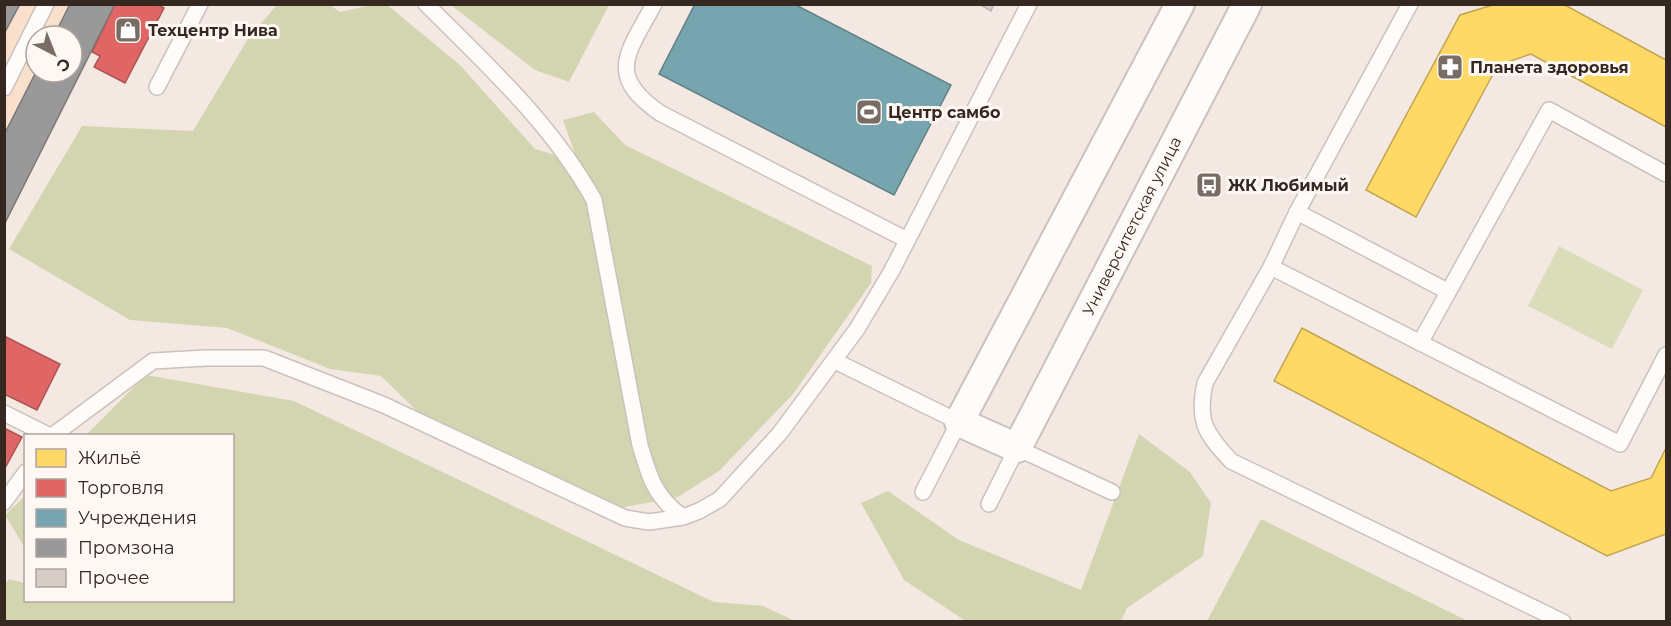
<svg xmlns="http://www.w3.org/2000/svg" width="1671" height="626" viewBox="0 0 1671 626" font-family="Montserrat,sans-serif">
  <rect width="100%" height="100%" fill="#f4e9e2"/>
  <path fill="#fadfcd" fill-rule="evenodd" d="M 5,5 L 115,5 L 5,225 ZM 36,36 L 72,36 L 72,72 L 36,72 Z"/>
  <polygon fill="#daddba" points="1559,246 1643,290 1612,349 1528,306"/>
  <g fill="#d2d5b0">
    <polygon points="386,4 460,65 535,149 578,162 563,120 594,112 625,145 872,266 871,283 793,394 719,471 678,497 620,508 418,412 381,376 330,369 227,328 130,320 9,249 82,126 193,131 249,37 277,5 330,5 340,12 372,5"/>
    <polygon points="451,5 609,5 569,82 535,70"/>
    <polygon points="146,375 294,401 714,602 763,606 795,621 5,622 5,584 9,579 25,583 26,600 232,600 232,436 86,435"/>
    <polygon points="1139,434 1190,472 1211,503 1203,556 1127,608 1121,621 967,622 904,580 861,503 888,491 959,540 1081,590"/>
    <polygon points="25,496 25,548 5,515"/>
    <polygon points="1261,519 1468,621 1207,621"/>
  </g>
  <g fill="#ffd966" stroke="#c2a451" stroke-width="1.5">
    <polygon points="1496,4 1563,4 1666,60 1666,127 1531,54 1498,65 1416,217 1366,190 1460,15"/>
    <polygon points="1302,328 1611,491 1651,478 1666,448 1666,534 1607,556 1274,381"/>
  </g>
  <g fill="#e06666" stroke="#ad5351" stroke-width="1.5">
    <polygon points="115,4 157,4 164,8 125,83 94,67 100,56 92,52"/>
    <polygon points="4,336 60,364 37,410 4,394"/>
    <polygon points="4,428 22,437 4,470"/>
  </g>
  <polygon fill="#76a5af" stroke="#628084" stroke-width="1.5" points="695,4 794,4 951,85 894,195 659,74"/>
  <g fill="#999" stroke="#7b7775" stroke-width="1.5">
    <polygon points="4,4 20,4 4,34"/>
    <polygon points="70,4 115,4 4,225 4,135 36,72 72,72 72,36 54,36"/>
  </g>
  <polygon fill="#d8ccc7" stroke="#beb1ad" stroke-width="1.5" points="979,4 994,4 991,11"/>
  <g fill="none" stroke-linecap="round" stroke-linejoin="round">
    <defs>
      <g id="lane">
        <path d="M 426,4 C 488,66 551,123 594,200 L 640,445 C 649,476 655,498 683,517"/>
        <path d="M 654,4 C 628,53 605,75 660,113 L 907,240"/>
        <path d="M 1410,4 L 1297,212 L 1271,267 L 1205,383 C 1197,421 1205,433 1231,461 L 1563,622"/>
        <polyline points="157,87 200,4"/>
        <polyline points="4,88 46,4"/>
        <polyline points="1297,212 1447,291"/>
        <polyline points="1271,267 1620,444 1666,355"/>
        <polyline points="1420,343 1549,110 1666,174"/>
        <polyline points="835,361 959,422 923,492"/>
        <polyline points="4,413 50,436"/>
        <polyline points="52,436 153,361 206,358 264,358 384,405 625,518 649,522 683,517 699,511 720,499 780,433 857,329 891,272 1029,4"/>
        <polyline points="4,502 26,472"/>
        <polyline points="989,504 1017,448 1112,492"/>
      </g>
      <polyline id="street" points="1180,4 959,422 1017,448 1247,4"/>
    </defs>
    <use href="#lane" stroke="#ccc1ba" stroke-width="18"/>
    <use href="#street" stroke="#ccc1ba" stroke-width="32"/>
    <use href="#lane" stroke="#fdfcfb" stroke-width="15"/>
    <use href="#street" stroke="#fdfcfb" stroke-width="28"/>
  </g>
  <defs>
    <symbol id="shop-square" viewBox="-11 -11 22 22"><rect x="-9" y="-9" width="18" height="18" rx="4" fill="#786c64" stroke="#fef7f3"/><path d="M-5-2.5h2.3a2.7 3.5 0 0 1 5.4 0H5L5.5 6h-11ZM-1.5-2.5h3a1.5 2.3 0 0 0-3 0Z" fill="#fff"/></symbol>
    <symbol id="pharmacy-square" viewBox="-11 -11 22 22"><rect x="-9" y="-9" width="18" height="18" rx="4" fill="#786c64" stroke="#fef7f3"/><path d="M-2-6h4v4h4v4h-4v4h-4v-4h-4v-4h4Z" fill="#fff"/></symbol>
    <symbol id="stadium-square" viewBox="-11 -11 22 22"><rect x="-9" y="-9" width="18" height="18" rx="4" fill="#786c64" stroke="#fef7f3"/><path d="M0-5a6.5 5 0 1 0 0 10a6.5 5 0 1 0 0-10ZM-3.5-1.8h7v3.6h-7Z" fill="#fff"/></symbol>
    <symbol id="bus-square" viewBox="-11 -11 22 22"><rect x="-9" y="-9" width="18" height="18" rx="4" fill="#786c64" stroke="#fef7f3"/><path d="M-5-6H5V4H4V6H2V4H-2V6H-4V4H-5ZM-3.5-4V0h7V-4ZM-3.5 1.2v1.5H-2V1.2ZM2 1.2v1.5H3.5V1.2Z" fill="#fff"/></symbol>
  </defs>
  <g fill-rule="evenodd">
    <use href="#shop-square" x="113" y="15" width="30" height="30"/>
    <use href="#pharmacy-square" x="1435" y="52" width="30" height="30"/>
    <use href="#stadium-square" x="854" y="97" width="30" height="30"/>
    <use href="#bus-square" x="1194" y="170" width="30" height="30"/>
  </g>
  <g text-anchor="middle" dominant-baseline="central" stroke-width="6" stroke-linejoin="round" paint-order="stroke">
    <g font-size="16" font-weight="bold" fill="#352820" stroke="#fef7f3" text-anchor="start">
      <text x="148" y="30">Техцентр Нива</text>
      <text x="1470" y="67">Планета здоровья</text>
      <text x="888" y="112">Центр самбо</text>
      <text x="1228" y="185">ЖК Любимый</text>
    </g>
    <g font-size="16" fill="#352820" stroke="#fef7f3">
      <text transform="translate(1132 226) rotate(-63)">Университетская улица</text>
    </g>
  </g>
  <rect width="1671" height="626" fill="none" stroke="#352820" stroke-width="12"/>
  <rect x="24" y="434" width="210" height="168" fill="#fef7f3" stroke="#aea49f" stroke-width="1.5"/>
  <rect x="36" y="449" width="30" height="18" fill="#ffd966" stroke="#aea49f" stroke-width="1.5"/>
  <text x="78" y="464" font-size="18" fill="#352820">Жильё</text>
  <rect x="36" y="479" width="30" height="18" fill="#e06666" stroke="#aea49f" stroke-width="1.5"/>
  <text x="78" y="494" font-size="18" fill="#352820">Торговля</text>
  <rect x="36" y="509" width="30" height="18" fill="#76a5af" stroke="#aea49f" stroke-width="1.5"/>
  <text x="78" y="524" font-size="18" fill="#352820">Учреждения</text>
  <rect x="36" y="539" width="30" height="18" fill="#999999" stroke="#aea49f" stroke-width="1.5"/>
  <text x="78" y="554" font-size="18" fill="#352820">Промзона</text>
  <rect x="36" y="569" width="30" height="18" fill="#d8ccc7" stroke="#aea49f" stroke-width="1.5"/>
  <text x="78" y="584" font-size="18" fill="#352820">Прочее</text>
  <g transform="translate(54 54) rotate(138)"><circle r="28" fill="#fef7f3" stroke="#aea49f" stroke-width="1.5"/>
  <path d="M0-4.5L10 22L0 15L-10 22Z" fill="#786c64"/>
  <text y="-9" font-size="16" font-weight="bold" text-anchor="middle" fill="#352820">С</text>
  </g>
</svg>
